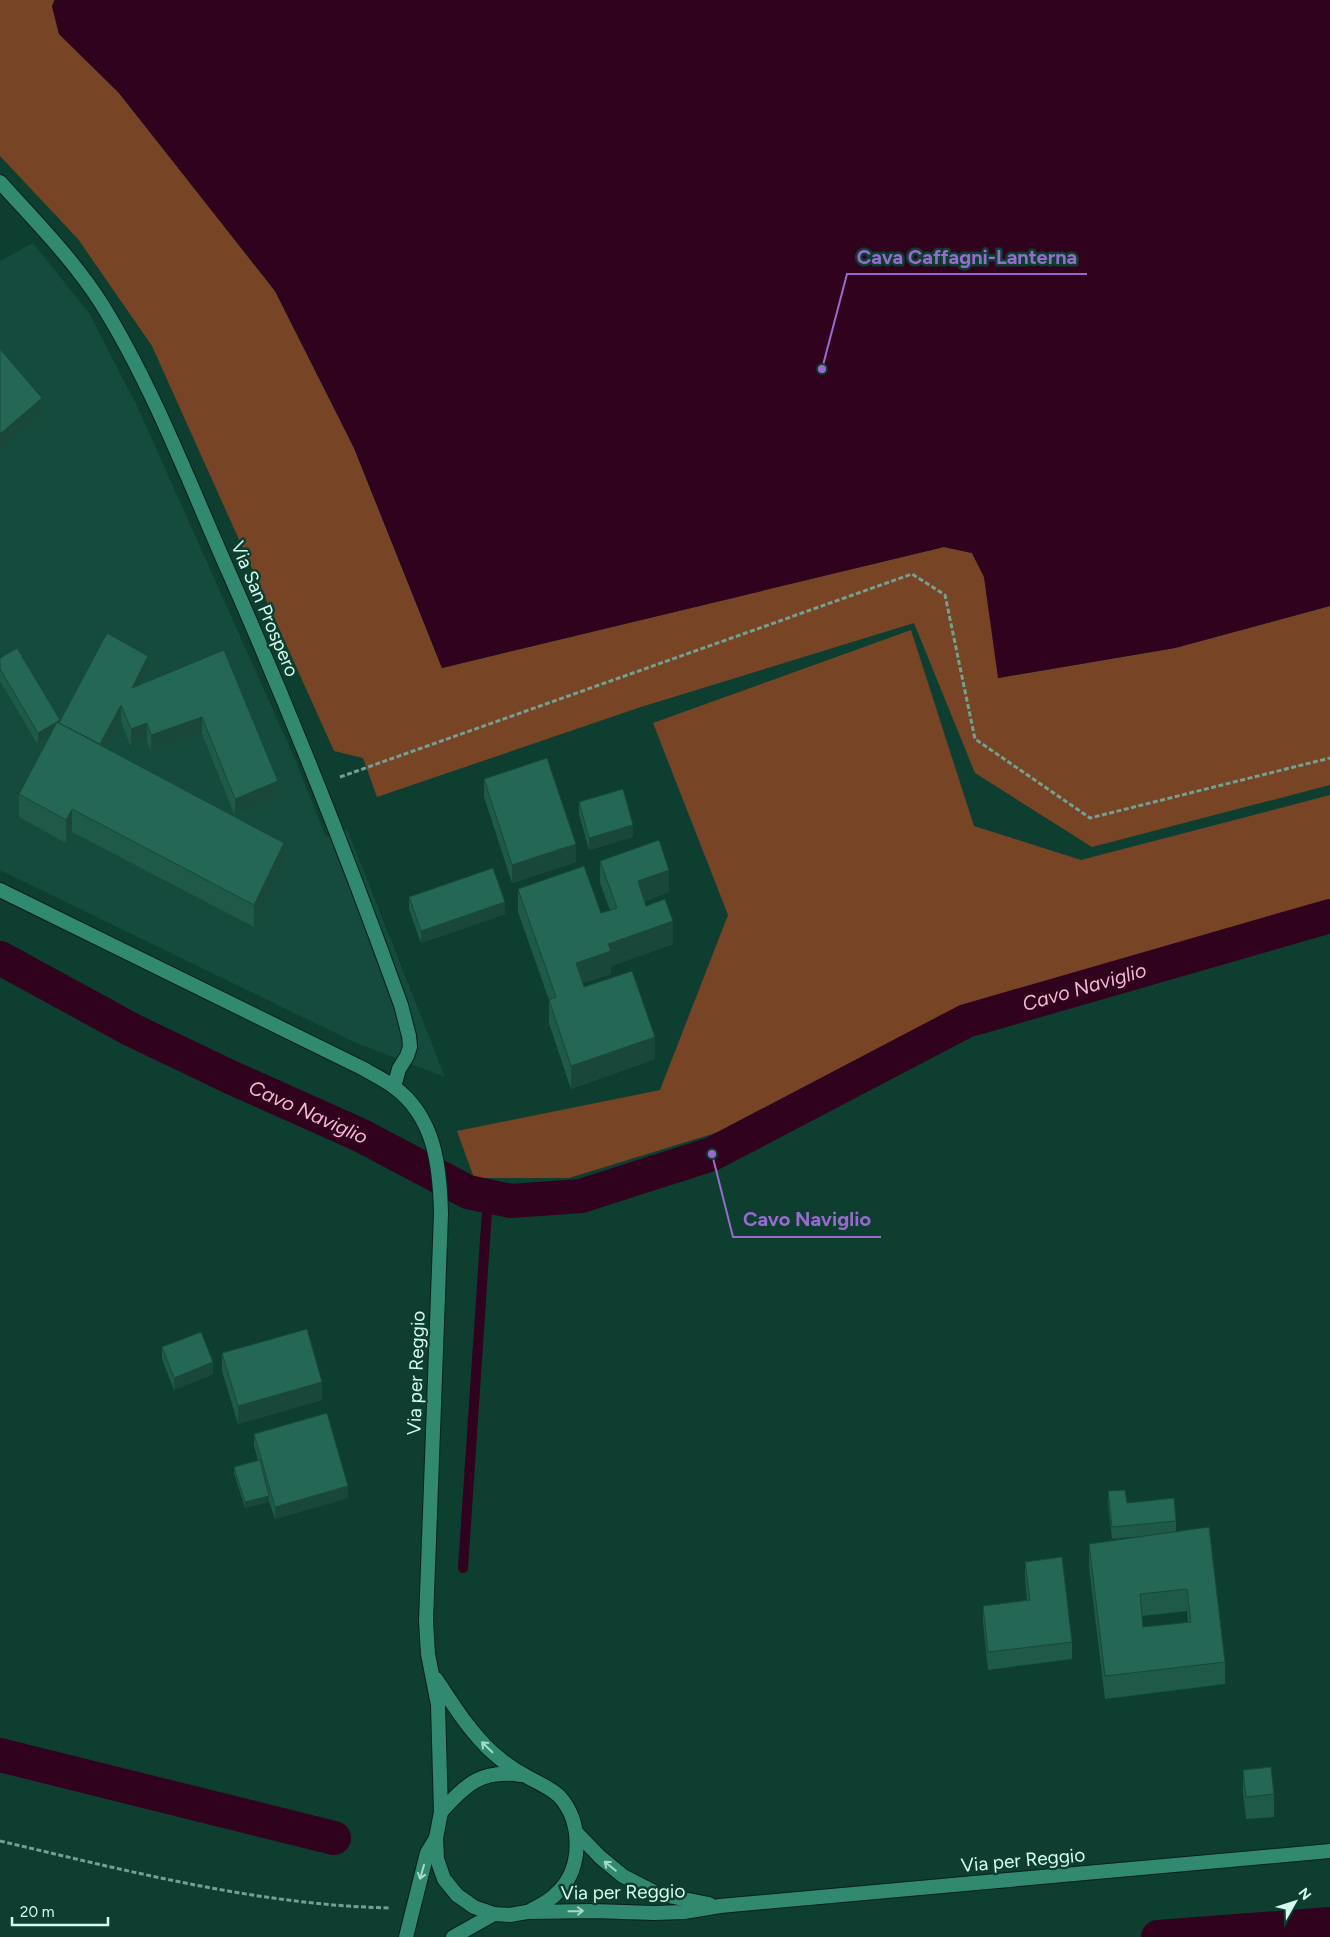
<svg xmlns="http://www.w3.org/2000/svg" width="1330" height="1937" viewBox="0 0 1330 1937" font-family="Figtree,sans-serif">
  <rect width="100%" height="100%" fill="#0d3e30"/>
  <polygon fill="#144b3d" points="33,243 89,313 138,408 295,759 326,837 347,829 445,1077 356,1043 0,870 0,261"/>
  <g fill="#774525">
    <polygon points="0,0 54,0 52,6 59,34 119,93 275,291 354,448 442,668 944,547 972,553 984,577 999,678 1175,648 1330,606 1330,785 1092,847 975,773 914,623 641,707 377,797 363,758 334,751 152,346 78,239 0,156"/>
    <polygon points="911,630 974,826 1081,860 1330,795 1330,905 961,1008 722,1131 569,1178 474,1178 457,1131 660,1090 728,915 653,723"/>
  </g>
  <polygon fill="#31021d" points="55,0 1330,0 1330,606 1175,648 998,678 984,577 972,553 944,547 442,668 354,448 275,291 119,93 59,34 52,6"/>
  <g fill="none" stroke-linecap="round" stroke-linejoin="round">
    <polyline stroke="#31021d" stroke-width="10" points="463,1568 488,1196"/>
    <g stroke="#31021d" stroke-width="34">
      <path id="s1" d="M 0,958 L 132,1030 L 228,1076 L 360,1135 L 468,1192 L 511,1201 L 581,1196 L 712,1154 L 966,1021 L 1330,916"/>
      <polyline points="0,1755 334,1838"/>
      <polyline points="1158,1937 1330,1924"/>
    </g>
    <defs>
      <path id="minor" d="M 0,182 C 35,221 73,259 101,303 C 153,386 190,485 230,575 C 292,716 349,860 401,1005 L 409,1036 L 410,1047 L 407,1056 L 399,1069 L 394,1087"/>
      <g id="tertiary">
        <polyline points="406,1937 427,1853 436,1838"/>
        <polyline points="453,1937 494,1914"/>
      </g>
      <g id="secondary">
        <path d="M 0,890 L 364,1069 C 374,1075 385,1080 394,1087 C 435,1117 440,1167 441,1214 L 426,1621 L 428,1654 L 438,1705 L 441,1812 L 436,1838 L 437,1859 L 444,1879 L 457,1895 L 474,1907 L 494,1914 L 510,1915 L 527,1912 L 594,1911 L 654,1913 L 684,1912 L 720,1906 L 1330,1851"/>
        <path d="M 436,1679 C 453,1704 469,1731 492,1752 C 502,1761 514,1770 526,1776 C 538,1783 549,1787 559,1796 C 582,1821 583,1866 559,1891 C 551,1900 542,1905 531,1910"/>
        <path d="M 441,1812 C 466,1784 482,1769 521,1775"/>
        <polyline points="576,1832 600,1857 623,1876 658,1894 709,1904"/>
      </g>
    </defs>
    <use href="#minor" stroke="#06221a" stroke-width="16"/>
    <use href="#tertiary" stroke="#06221a" stroke-width="16"/>
    <use href="#secondary" stroke="#06221a" stroke-width="16"/>
    <g stroke="#73a091" stroke-width="3" stroke-dasharray="5 2.5" stroke-linecap="butt">
      <polyline points="340,777 912,574 945,595 975,739 1090,818 1330,758"/>
      <path d="M 0,1841 C 128,1871 258,1905 390,1908"/>
    </g>
    <use href="#minor" stroke="#318a70" stroke-width="14"/>
    <use href="#tertiary" stroke="#318a70" stroke-width="14"/>
    <use href="#secondary" stroke="#318a70" stroke-width="14"/>
  </g>
  <g fill="#1f5948" fill-rule="evenodd">
    <polygon points="224,650 278,799 235,816 202,734 151,752 147,741 131,747 121,722 107,748 284,865 254,927 72,832 66,843 19,817 19,794 48,739 38,745 0,681 0,658 60,721 148,673 143,683"/>
    <polygon points="484,779 576,862 512,883 484,797"/>
    <polygon points="579,802 633,837 589,850 579,814"/>
    <polygon points="600,861 669,892 645,901 646,906 673,944 611,966 611,974 583,983 584,987 655,1059 571,1089 549,1023 549,1000 518,912 518,889 601,913 610,910 600,883"/>
    <polygon points="409,897 505,914 421,943 409,909"/>
    <polygon points="162,1347 213,1374 174,1390 162,1359"/>
    <polygon points="222,1353 322,1400 238,1424 222,1371"/>
    <polygon points="254,1434 348,1498 275,1519 269,1501 245,1508 234,1473 234,1467 258,1460 254,1446"/>
    <path d="M 1108,1491 L 1127,1503 L 1176,1521 L 1176,1532 L 1225,1662 L 1225,1684 L 1105,1699 L 1089,1567 L 1089,1544 L 1153,1535 L 1112,1539 L 1108,1503 ZM 1187,1611 L 1188,1622 L 1143,1627 L 1142,1616 Z"/>
    <polygon points="1025,1562 1072,1642 1072,1659 988,1670 983,1623 983,1606 1027,1600 1025,1579"/>
    <polygon points="1243,1770 1274,1794 1274,1817 1246,1819 1243,1793"/>
  </g>
  <g fill="#19483b">
    <polygon points="42,398 42,415 0,451 0,434"/>
    <polygon points="148,656 148,673 132,705 132,688"/>
    <polygon points="121,705 121,722 97,766 97,748"/>
    <polygon points="202,717 202,734 151,752 151,735"/>
    <polygon points="60,720 60,728 57,733 38,745 38,733"/>
    <polygon points="147,723 147,741 131,747 131,729"/>
    <polygon points="278,781 278,799 235,816 235,799"/>
    <polygon points="72,809 72,832 66,843 66,820"/>
    <polygon points="633,825 633,837 589,850 589,838"/>
    <polygon points="284,843 284,865 254,927 254,905"/>
    <polygon points="576,844 576,862 512,883 512,865"/>
    <polygon points="669,870 669,892 638,903 638,881"/>
    <polygon points="505,902 505,914 421,943 421,931"/>
    <polygon points="673,921 673,944 611,966 611,974 576,986 576,963 608,944"/>
    <polygon points="655,1037 655,1059 571,1089 571,1066"/>
    <polygon points="213,1362 213,1374 174,1390 174,1378"/>
    <polygon points="322,1382 322,1400 238,1424 238,1406"/>
    <polygon points="348,1486 348,1498 275,1519 275,1507"/>
    <polygon points="269,1496 269,1502 245,1508 245,1502"/>
  </g>
  <g fill="#246754" stroke="#19483b" fill-rule="evenodd">
    <polygon points="0,349 42,398 0,434"/>
    <polygon points="107,633 148,656 132,688 224,650 278,781 235,799 202,717 151,735 147,723 131,729 121,705 100,744 59,723"/>
    <polygon points="17,648 60,720 38,733 0,669 0,658"/>
    <polygon points="57,722 284,843 254,905 72,809 66,820 19,794"/>
    <polygon points="547,758 576,844 512,865 484,779"/>
    <polygon points="623,789 633,825 589,838 579,802"/>
    <polygon points="659,840 669,870 638,881 646,906 665,899 673,921 608,944 611,951 576,963 584,987 632,971 655,1037 571,1066 549,1000 556,997 518,889 584,866 601,913 617,908 600,861"/>
    <polygon points="493,868 505,902 421,931 409,897"/>
    <polygon points="307,1329 322,1382 238,1406 222,1353"/>
    <polygon points="201,1332 213,1362 174,1378 162,1347"/>
    <polygon points="327,1413 348,1486 275,1507 254,1434"/>
    <polygon points="260,1460 269,1496 245,1502 234,1467"/>
    <polygon points="1125,1490 1127,1503 1174,1498 1176,1521 1112,1527 1108,1491"/>
    <path d="M 1209,1527 L 1225,1662 L 1105,1676 L 1089,1544 ZM 1187,1589 L 1191,1622 L 1143,1627 L 1140,1594 Z"/>
    <polygon points="1062,1557 1072,1642 988,1652 983,1606 1030,1600 1025,1562"/>
    <polygon points="1271,1767 1274,1794 1246,1797 1243,1770"/>
  </g>
  <defs><path id="oneway-shaft" d="M-6 0H5M1.5-3L5.5 0L1.5 3" fill="none" stroke-width="1.6" stroke-linecap="round" stroke-linejoin="round" transform="scale(1.25)"/></defs>
  <g stroke="#a3dac8">
    <use href="#oneway-shaft" transform="translate(487 1747) rotate(-136)"/>
    <use href="#oneway-shaft" transform="translate(610 1866) rotate(-141)"/>
    <use href="#oneway-shaft" transform="translate(422 1872) rotate(106)"/>
    <use href="#oneway-shaft" transform="translate(576 1911) rotate(-1)"/>
  </g>
  <g text-anchor="middle" dominant-baseline="central" stroke-width="5" stroke-linejoin="round" paint-order="stroke">
    <g font-size="19" fill="#d4fdee" stroke="#0d3e30">
      <text transform="translate(265 609) rotate(67)">Via San Prospero</text>
      <text transform="translate(416 1373) rotate(-88)">Via per Reggio</text>
      <text transform="translate(1023 1860) rotate(-5)">Via per Reggio</text>
      <text transform="translate(623 1892) rotate(-1)">Via per Reggio</text>
    </g>
    <g font-size="20" font-style="italic" fill="#f5b7d2" stroke="#0d3e30">
      <text stroke="none"><textPath href="#s1" startOffset="1185">Cavo Naviglio</textPath></text>
      <text stroke="none"><textPath href="#s1" startOffset="345">Cavo Naviglio</textPath></text>
    </g>
  </g>
  <path fill="none" stroke="#966bcd" stroke-width="2" d="M822 369L847 274H1087M712 1154L733 1237H881"/>
  <g fill="#966bcd" stroke="#0d3e30" stroke-width="2">
    <circle cx="822" cy="369" r="5"/>
    <circle cx="712" cy="1154" r="5"/>
  </g>
  <g font-size="20" text-anchor="middle" font-weight="bold" fill="#966bcd" stroke="#0d3e30" stroke-width="5" stroke-linejoin="round" paint-order="stroke">
    <text x="967" y="264">Cava Caffagni-Lanterna</text>
    <text x="807" y="1226">Cavo Naviglio</text>
  </g>
  <g transform="translate(1295 1902) rotate(51)" stroke="#0d3e30" stroke-width="4" paint-order="stroke">
  <path d="M0-4L9 19L0 12L-9 19Z" fill="#d4fdee"/>
  <text y="-8" font-size="14" font-weight="bold" text-anchor="middle" fill="#d4fdee">N</text>
  </g>
  <path d="M12 1917v8h96v-8" fill="none" stroke="#d4fdee" stroke-width="2.5"/>
  <text x="20" y="1917" font-size="15" fill="#d4fdee" stroke="#0d3e30" stroke-width="4" paint-order="stroke">20 m</text>
</svg>
